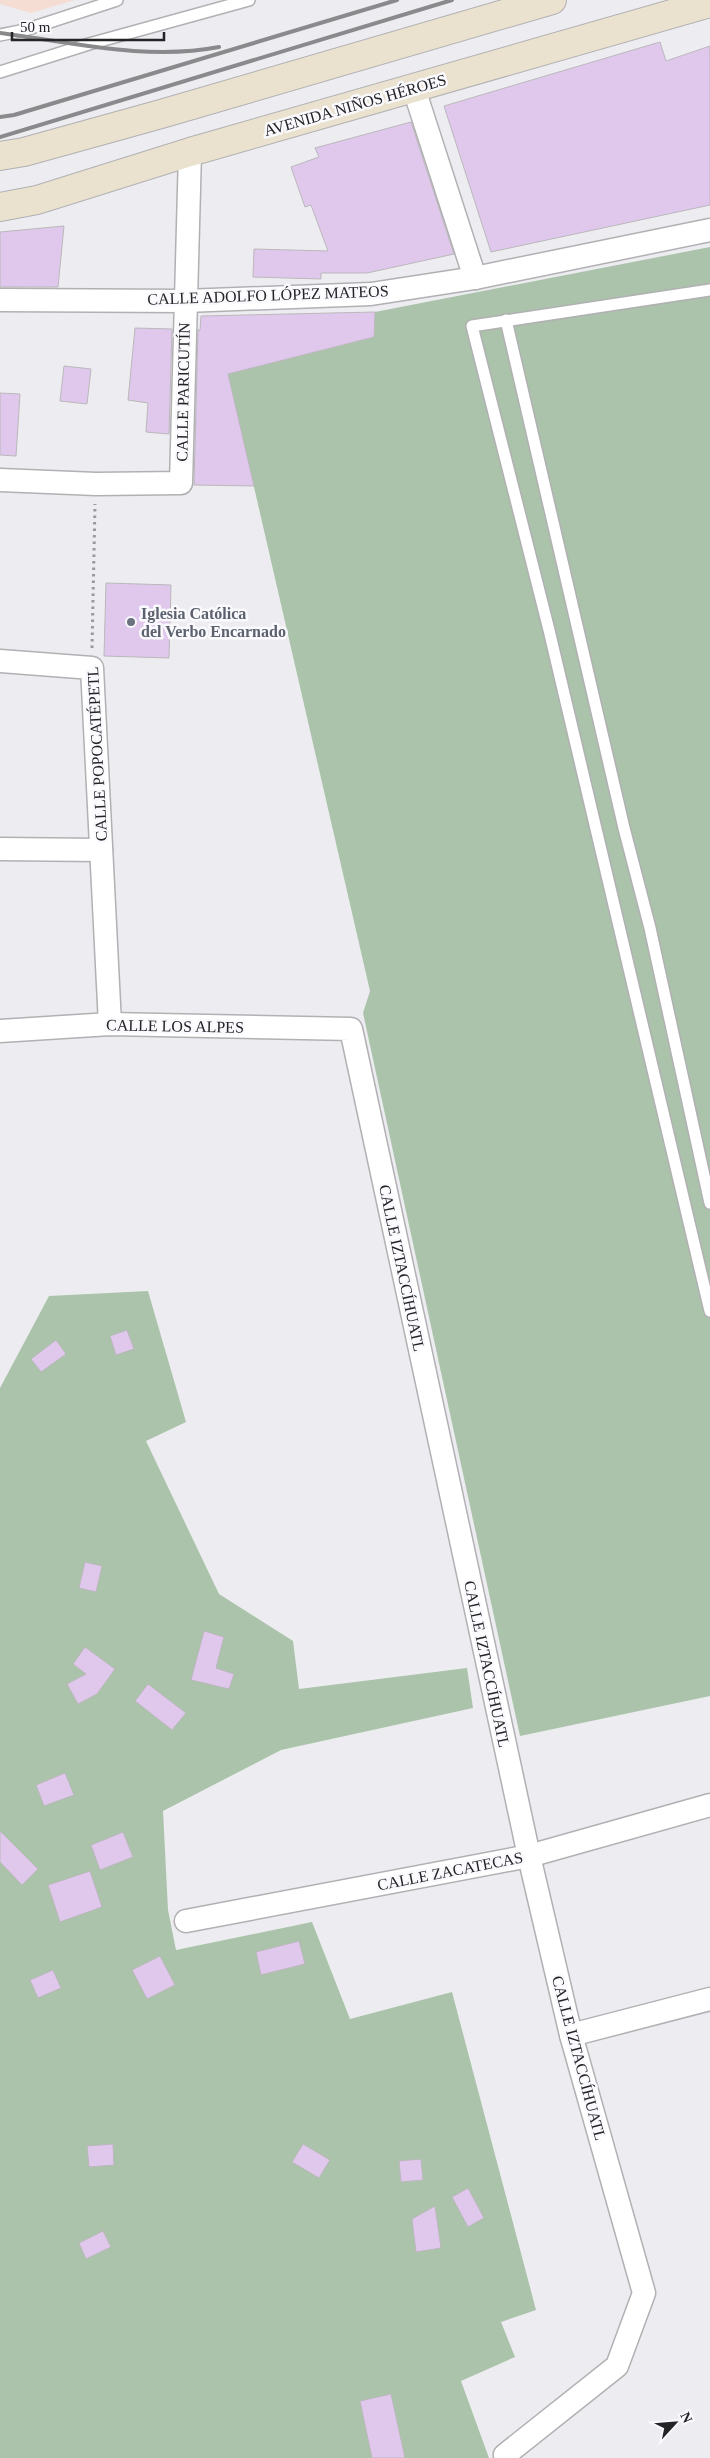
<svg xmlns="http://www.w3.org/2000/svg" width="710" height="2458" viewBox="0 0 710 2458" font-family="'Times New Roman',serif">
  <rect width="100%" height="100%" fill="#edecf0"/>
  <polygon fill="#f5ddd3" points="0,0 75,0 31,13 0,4"/>
  <g fill="#aac3aa">
    <polygon points="710,247 710,1696 520,1736 363,1013 370,991 228,374 374,337 375,312"/>
    <polygon points="148,1291 186,1422 146,1441 219,1594 293,1641 299,1689 467,1668 473,1708 281,1750 163,1811 168,1910 176,1950 312,1922 350,2019 452,1992 536,2310 501,2322 515,2357 461,2381 489,2458 0,2458 0,1388 49,1296"/>
  </g>
  <g fill="#e0c8ed" stroke="#bab8bb">
    <polygon points="660,42 666,61 710,46 710,205 491,252 444,106"/>
    <polygon points="411,122 454,254 367,273 321,273 321,279 253,277 254,249 328,251 311,205 305,207 291,167 319,157 315,148"/>
    <polygon points="64,226 58,287 0,287 0,232"/>
    <polygon points="375,312 374,337 228,374 254,486 194,485 198,330 200,330 201,316"/>
    <polygon points="135,328 172,329 169,434 146,432 148,403 128,400"/>
    <polygon points="64,366 91,369 87,404 60,401"/>
    <polygon points="0,393 20,394 16,456 0,455"/>
    <polygon points="106,583 171,585 169,658 104,656"/>
    <polygon points="127,1330 134,1349 116,1355 110,1336"/>
    <polygon points="56,1340 66,1354 41,1372 31,1359"/>
    <polygon points="85,1562 102,1566 96,1592 79,1588"/>
    <polygon points="204,1631 224,1637 216,1668 234,1674 229,1689 191,1680"/>
    <polygon points="85,1647 115,1669 97,1694 78,1704 67,1684 86,1674 73,1664"/>
    <polygon points="148,1684 186,1713 172,1730 135,1701"/>
    <polygon points="65,1773 74,1795 44,1806 36,1785"/>
    <polygon points="0,1831 38,1869 22,1885 0,1862"/>
    <polygon points="123,1832 133,1857 100,1870 91,1845"/>
    <polygon points="90,1871 102,1907 60,1922 48,1885"/>
    <polygon points="299,1941 305,1964 261,1975 256,1952"/>
    <polygon points="160,1956 175,1985 147,1999 132,1970"/>
    <polygon points="53,1970 61,1988 38,1998 30,1980"/>
    <polygon points="113,2144 114,2165 89,2167 87,2146"/>
    <polygon points="303,2144 330,2160 319,2178 292,2162"/>
    <polygon points="421,2159 423,2180 401,2182 399,2161"/>
    <polygon points="468,2188 484,2218 468,2227 452,2197"/>
    <polygon points="435,2206 441,2248 416,2252 412,2219"/>
    <polygon points="103,2231 111,2247 86,2259 79,2243"/>
    <polygon points="391,2394 405,2458 372,2458 360,2401"/>
  </g>
  <g fill="none" stroke-linecap="round" stroke-linejoin="round">
    <defs>
      <g id="lane">
        <polyline points="0,35 25,30 117,0"/>
        <polyline points="0,72 89,44 249,0"/>
        <polyline points="710,290 472,326 549,630 710,1311"/>
        <polyline points="506,320 624,828 650,928 710,1203"/>
      </g>
      <g id="street">
        <polyline points="414,89 475,278"/>
        <polyline points="0,300 185,301 371,294 475,278 710,230"/>
        <polyline points="0,480 96,484 181,483 190,152"/>
        <polyline points="0,661 92,668 110,1024"/>
        <polyline points="0,849 101,850"/>
        <polyline points="0,1031 110,1024 351,1029 529,1856 571,2035 644,2293 617,2366 505,2455 506,2458"/>
        <polyline points="186,1921 529,1856 710,1805"/>
        <polyline points="571,2035 710,1999"/>
      </g>
      <g id="secondary">
        <polyline points="0,156 24,152 161,114 552,0"/>
        <polyline points="0,207 37,200 190,152 710,3"/>
      </g>
    </defs>
    <use href="#lane" stroke="#b1b0b3" stroke-width="14"/>
    <use href="#street" stroke="#b1b0b3" stroke-width="25"/>
    <use href="#secondary" stroke="#b1b0b3" stroke-width="30"/>
    <polyline stroke="#99989b" stroke-width="3" stroke-dasharray="2.5 4" stroke-linecap="butt" points="92,648 95,504"/>
    <use href="#lane" stroke="#fff" stroke-width="11"/>
    <use href="#street" stroke="#fff" stroke-width="22"/>
    <use href="#secondary" stroke="#eae2ce" stroke-width="28"/>
    <g stroke="#8a898c" stroke-width="4">
      <path d="M 0,33 C 71,42 147,61 219,47"/>
      <polyline points="0,117 14,115 397,0"/>
      <polyline points="0,137 452,0"/>
    </g>
  </g>
  <circle fill="#6b7280" stroke="#faf9fd" stroke-width="2" cx="131" cy="622" r="5"/>
  <g text-anchor="middle" dominant-baseline="central" stroke-width="5" stroke-linejoin="round" paint-order="stroke">
    <g font-size="16" fill="#242325" stroke="#faf9fd">
      <text transform="translate(355 105) rotate(-16)">AVENIDA NIÑOS HÉROES</text>
      <text transform="translate(268 295) rotate(-2)">CALLE ADOLFO LÓPEZ MATEOS</text>
      <text transform="translate(183 392) rotate(-89)">CALLE PARICUTÍN</text>
      <text transform="translate(97 754) rotate(-93)">CALLE POPOCATÉPETL</text>
      <text transform="translate(175 1026) rotate(1)">CALLE LOS ALPES</text>
      <text transform="translate(402 1268) rotate(78)">CALLE IZTACCÍHUATL</text>
      <text transform="translate(487 1664) rotate(78)">CALLE IZTACCÍHUATL</text>
      <text transform="translate(450 1871) rotate(-11)">CALLE ZACATECAS</text>
      <text transform="translate(579 2058) rotate(75)">CALLE IZTACCÍHUATL</text>
    </g>
    <g font-size="16" font-weight="bold" fill="#5b616d" stroke="#faf9fd" text-anchor="start">
      <text x="141" y="613">Iglesia Católica<tspan x="141" dy="18">del Verbo Encarnado</tspan></text>
    </g>
  </g>
  <g transform="translate(675 2423) rotate(64)" stroke="#faf9fd" stroke-width="4" paint-order="stroke">
  <path d="M0-4L9 19L0 12L-9 19Z" fill="#242325"/>
  <text y="-8" font-size="14" font-weight="bold" text-anchor="middle" fill="#242325">N</text>
  </g>
  <path d="M12 32v8h152v-8" fill="none" stroke="#242325" stroke-width="2.5"/>
  <text x="20" y="32" font-size="15" fill="#242325" stroke="#faf9fd" stroke-width="4" paint-order="stroke">50 m</text>
</svg>
